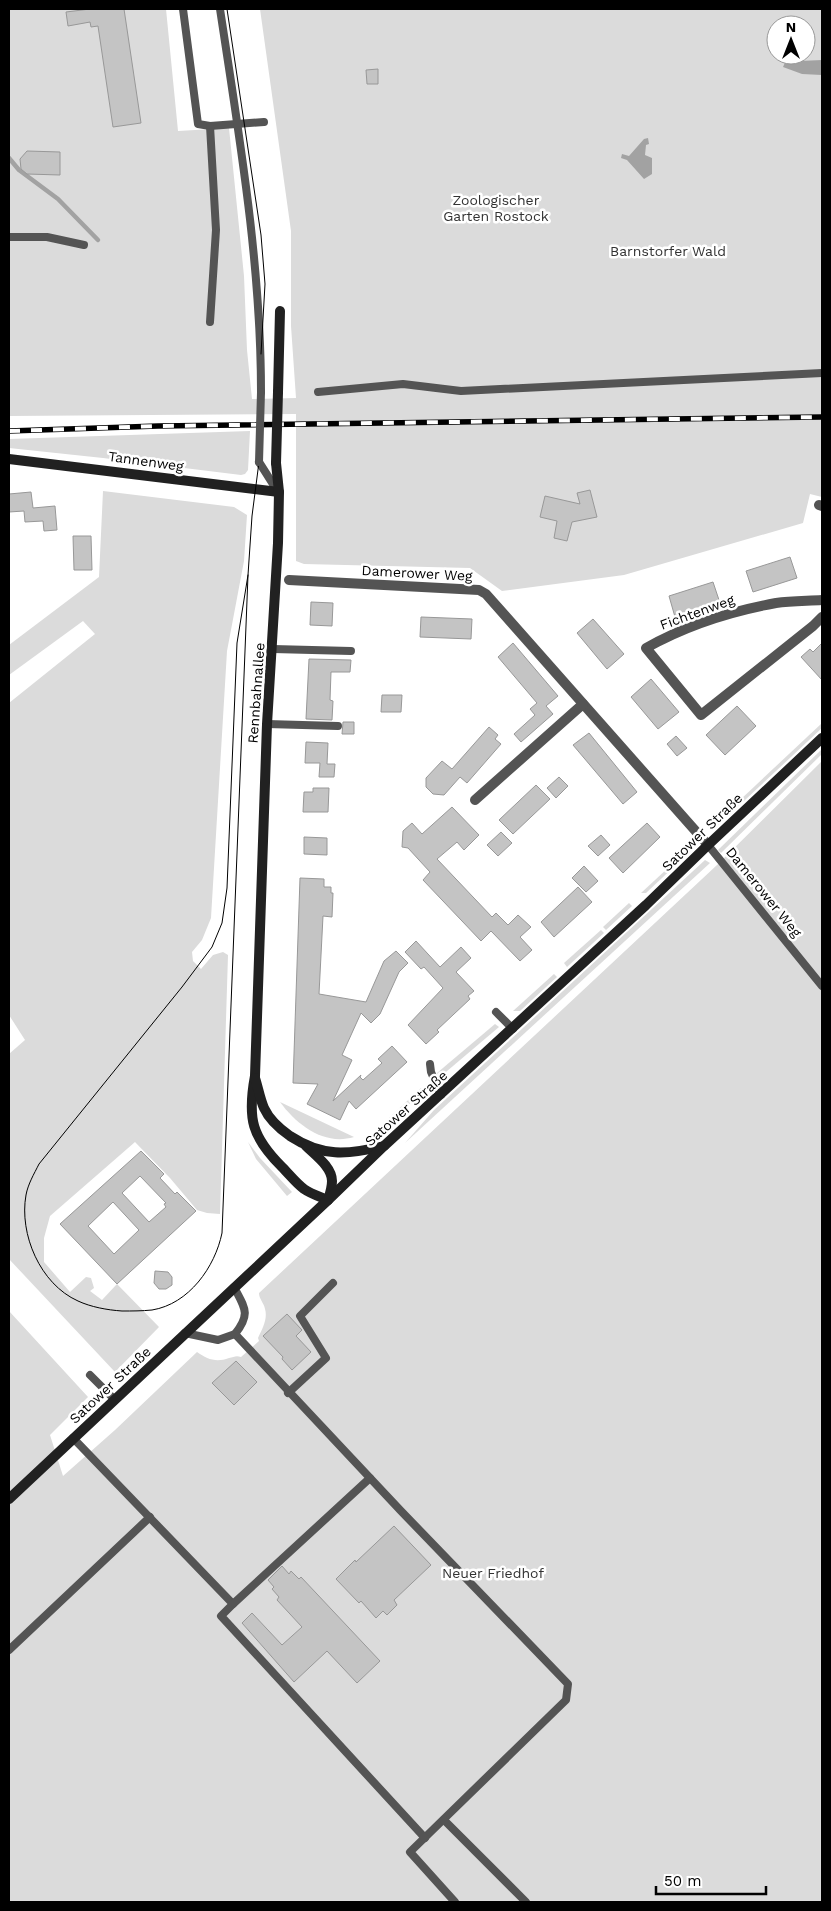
<svg xmlns="http://www.w3.org/2000/svg" width="831" height="1911" viewBox="0 0 831 1911" font-family="'Work Sans',sans-serif">
  <rect width="100%" height="100%" fill="#fff"/>
  <g fill="#dbdbdb" fill-rule="evenodd">
    <path d="M 9,9 L 166,9 L 178,131 L 229,128 L 244,276 L 247,350 L 252,399 L 296,398 L 291,326 L 291,231 L 260,9 L 822,9 L 822,497 L 810,494 L 803,523 L 624,575 L 502,591 L 470,568 L 304,564 L 296,561 L 296,414 L 9,416 ZM 776,25 L 806,25 L 806,55 L 776,55 Z"/>
    <polygon points="250,431 248,470 245,474 241,475 103,458 9,448 9,439"/>
    <polygon points="103,491 234,507 247,515 244,561 227,651 211,918 202,940 192,952 193,961 201,969 213,955 223,952 228,955 220,1214 207,1213 197,1210 170,1178 135,1142 50,1216 44,1238 44,1262 70,1292 86,1277 91,1278 94,1288 90,1291 102,1300 117,1284 159,1327 115,1372 9,1259 9,1054 25,1040 9,1015 9,703 95,634 83,621 9,675 9,645 99,577"/>
    <polygon points="822,723 822,728 714,829 708,830"/>
    <polygon points="822,749 822,754 721,853 718,850"/>
    <path d="M 822,761 L 822,1902 L 9,1902 L 9,1311 L 88,1397 L 50,1435 L 63,1476 L 115,1430 L 197,1352 C 207,1359 216,1363 229,1358 C 234,1357 236,1355 241,1357 L 259,1341 L 258,1338 C 262,1329 268,1319 265,1309 C 264,1303 259,1299 259,1293 L 717,865 Z"/>
    <polygon points="695,843 695,847 646,893 641,893"/>
    <polygon points="705,860 710,863 405,1143 434,1110"/>
    <polygon points="629,903 632,906 606,930 603,927"/>
    <polygon points="601,930 604,933 567,967 564,963"/>
    <polygon points="554,974 557,977 520,1011 513,1011"/>
    <polygon points="495,1024 499,1027 440,1077 437,1073"/>
    <polygon points="421,1088 424,1091 382,1128 388,1119"/>
    <path d="M 280,1102 L 354,1137 C 324,1146 297,1125 280,1102 Z"/>
    <polygon points="248,1142 260,1158 292,1192 287,1196 256,1159"/>
  </g>
  <g fill="#a2a2a2">
    <polygon points="788,56 800,61 822,60 822,75 802,74 783,67"/>
    <polygon points="648,138 649,144 646,145 645,155 652,158 652,174 644,179 627,160 621,158 622,154 629,156 644,139"/>
  </g>
  <g fill="none" stroke-linecap="round" stroke-linejoin="round">
    <polyline stroke="#a2a2a2" stroke-width="4.5" points="9,158 19,170 58,199 98,240"/>
  </g>
  <g fill="#c4c4c4" stroke="#989898" fill-rule="evenodd">
    <polygon points="90,9 124,9 141,123 113,127 98,26 91,27 90,22 68,26 66,12"/>
    <polygon points="378,69 378,84 367,84 366,70"/>
    <polygon points="27,151 60,152 60,175 27,174 21,169 20,159"/>
    <polygon points="590,490 597,517 572,522 567,541 554,538 557,521 540,517 545,496 580,504 577,493"/>
    <polygon points="31,492 33,508 55,506 57,530 44,531 43,521 25,522 24,511 9,512 9,494"/>
    <polygon points="73,536 91,536 92,570 74,570"/>
    <polygon points="790,557 797,578 753,592 746,571"/>
    <polygon points="713,582 720,603 675,617 669,596"/>
    <polygon points="311,602 333,603 332,626 310,625"/>
    <polygon points="421,617 472,619 471,639 420,637"/>
    <polygon points="593,619 624,654 607,669 577,633"/>
    <polygon points="513,643 558,696 546,706 553,714 521,742 514,734 535,715 530,709 537,703 498,657"/>
    <polygon points="822,643 822,680 801,657 810,649 813,652"/>
    <polygon points="309,659 351,660 350,672 331,672 330,700 333,701 332,720 306,719"/>
    <polygon points="651,679 679,712 658,729 631,697"/>
    <polygon points="382,695 402,695 401,712 381,712"/>
    <polygon points="737,706 756,726 725,755 706,735"/>
    <polygon points="343,722 354,722 354,734 342,734"/>
    <polygon points="489,727 498,735 495,739 501,744 467,783 460,777 444,795 433,794 426,787 426,778 442,761 452,769"/>
    <polygon points="589,733 637,792 623,804 573,745"/>
    <polygon points="676,736 687,748 677,756 667,744"/>
    <polygon points="306,742 328,743 327,764 335,764 334,777 319,777 320,763 305,763"/>
    <polygon points="559,777 568,786 556,798 547,788"/>
    <polygon points="536,785 550,799 513,834 499,820"/>
    <polygon points="313,788 329,788 328,812 303,812 304,792 313,792"/>
    <polygon points="452,807 479,835 464,850 457,842 437,859 492,917 496,913 508,925 518,915 531,927 520,937 532,950 520,961 491,931 481,941 423,880 430,872 408,848 402,847 403,831 412,823 422,834"/>
    <polygon points="647,823 660,837 623,873 609,858"/>
    <polygon points="501,832 512,843 498,856 487,845"/>
    <polygon points="601,835 610,845 598,856 588,846"/>
    <polygon points="304,837 327,838 327,855 304,854"/>
    <polygon points="584,866 598,881 586,892 572,878"/>
    <polygon points="300,878 324,879 324,887 331,887 331,893 333,893 332,917 323,916 319,994 366,1002 384,961 396,951 408,963 399,972 380,1014 371,1023 361,1013 342,1055 352,1060 333,1101 361,1075 360,1077 363,1080 382,1063 378,1059 392,1046 407,1062 356,1109 349,1101 340,1120 307,1104 318,1084 293,1083"/>
    <polygon points="578,887 592,902 554,937 541,922"/>
    <polygon points="416,941 440,967 461,947 471,958 456,972 474,991 468,996 470,999 437,1030 439,1032 426,1044 408,1025 443,988 424,967 421,969 405,952"/>
    <path d="M 141,1151 L 164,1174 L 160,1178 L 175,1194 L 177,1192 L 196,1211 L 117,1284 L 60,1224 ZM 140,1176 L 166,1203 L 164,1204 L 166,1207 L 149,1222 L 122,1193 ZM 113,1202 L 139,1230 L 114,1254 L 88,1226 Z"/>
    <polygon points="155,1271 168,1272 172,1277 172,1285 166,1289 159,1289 154,1283"/>
    <polygon points="287,1314 302,1330 296,1336 311,1352 292,1370 282,1359 283,1357 263,1336"/>
    <polygon points="236,1361 257,1382 234,1405 212,1383"/>
    <polygon points="394,1526 431,1565 394,1600 397,1605 387,1615 383,1611 376,1618 361,1601 359,1603 336,1579 355,1560 356,1562"/>
    <polygon points="282,1566 289,1574 291,1571 299,1579 301,1577 380,1661 357,1683 327,1651 294,1682 242,1623 252,1613 282,1645 302,1627 277,1600 279,1597 272,1589 274,1587 268,1580"/>
  </g>
  <g fill="none" stroke-linecap="round" stroke-linejoin="round">
    <g stroke="#545454" stroke-width="8">
      <polyline points="183,9 198,124 210,126 264,122"/>
      <path d="M 220,9 C 239,135 261,263 261,392"/>
      <polyline points="9,237 47,237 84,245"/>
      <polyline points="210,322 216,230 210,126"/>
      <polyline points="318,392 403,384 461,391 822,373"/>
      <polyline points="259,462 278,492"/>
      <polyline points="273,649 351,651"/>
      <polyline points="267,724 338,726"/>
      <polyline points="708,845 822,986"/>
      <polyline points="496,1012 513,1029"/>
      <polyline points="430,1064 431,1072 441,1095"/>
      <path d="M 234,1287 C 245,1308 251,1314 235,1334 L 401,1511 L 568,1684 L 566,1700 L 410,1852 L 455,1902"/>
      <polyline points="185,1333 218,1340 235,1334"/>
      <polyline points="90,1375 115,1400"/>
      <polyline points="288,1393 326,1358 300,1316 333,1283"/>
      <polyline points="73,1438 233,1604 221,1616 425,1838"/>
      <polyline points="233,1604 370,1478"/>
      <polyline points="9,1650 150,1517"/>
      <polyline points="444,1820 526,1902"/>
    </g>
    <g stroke="#545454" stroke-width="10">
      <polyline points="819,505 822,506"/>
      <polyline points="289,580 479,590 486,594 708,845"/>
      <path d="M 822,600 C 807,601 791,601 776,603 C 732,611 685,626 646,648 L 701,715 L 813,626 L 822,617"/>
      <polyline points="475,800 583,704"/>
    </g>
    <g stroke="#212121" stroke-width="10">
      <polyline points="278,392 280,311"/>
      <polyline points="9,459 279,492"/>
      <path d="M 276,463 L 279,492 L 278,543 L 267,724 L 255,1076 C 247,1119 252,1137 282,1167 C 289,1174 296,1183 304,1189 C 311,1194 321,1197 328,1200"/>
      <path d="M 255,1078 C 258,1087 260,1099 264,1108 C 269,1119 280,1129 290,1136 C 322,1157 347,1155 384,1146"/>
      <path d="M 306,1146 C 315,1155 332,1167 332,1181 C 332,1187 330,1194 328,1200"/>
      <polyline points="9,1499 328,1200 384,1146 646,905 708,845 822,738"/>
    </g>
    <g stroke="#000" stroke-width="1">
      <polyline points="227,9 261,235 265,284 261,354"/>
      <path d="M 248,575 L 237,643 L 227,888 L 222,923 L 212,947 L 182,987 L 39,1164 C 34,1174 28,1184 26,1195 C 19,1234 40,1284 78,1301 C 91,1307 107,1310 122,1311 C 132,1311 142,1311 152,1310 C 189,1304 215,1267 222,1233 L 248,575 L 252,516 L 259,462"/>
    </g>
    <defs>
      <polyline id="rail" points="9,431 158,426 822,417"/>
    </defs>
    <use href="#rail" stroke="#000" stroke-width="5.5"/>
    <use href="#rail" stroke="#fff" stroke-width="4" stroke-dasharray="11" stroke-linecap="butt"/>
    <polyline stroke="#545454" stroke-width="8" points="259,462 261,392"/>
    <polyline stroke="#212121" stroke-width="10" points="276,463 278,392"/>
  </g>
  <g text-anchor="middle" dominant-baseline="central" stroke-width="5" stroke-linejoin="round" paint-order="stroke">
    <g font-size="14" fill="#323232" stroke="#fff">
      <text x="496" y="200">Zoologischer<tspan x="496" dy="16">Garten Rostock</tspan></text>
      <text x="668" y="251">Barnstorfer Wald</text>
      <text x="493" y="1573">Neuer Friedhof</text>
    </g>
    <g font-size="14" fill="#000" stroke="#fff">
      <text transform="translate(146 461) rotate(8)">Tannenweg</text>
      <text transform="translate(417 573) rotate(3)">Damerower Weg</text>
      <text transform="translate(697 612) rotate(-20)">Fichtenweg</text>
      <text transform="translate(256 693) rotate(-86)">Rennbahnallee</text>
      <text transform="translate(702 832) rotate(-44)">Satower Straße</text>
      <text transform="translate(764 892) rotate(51)">Damerower Weg</text>
      <text transform="translate(406 1108) rotate(-42)">Satower Straße</text>
      <text transform="translate(110 1385) rotate(-43)">Satower Straße</text>
    </g>
  </g>
  <rect width="831" height="1911" fill="none" stroke="#000000" stroke-width="20"/>
  <g transform="translate(791 40)"><circle r="24" fill="#ffffff" stroke="#999999"/>
  <path d="M0-4L9 19L0 12L-9 19Z" fill="#000000"/>
  <text y="-8" font-size="14" font-weight="bold" text-anchor="middle" fill="#000000">N</text>
  </g>
  <path d="M656 1886v8h110v-8" fill="none" stroke="#000000" stroke-width="2.5"/>
  <text x="664" y="1886" font-size="15" fill="#000000" stroke="#ffffff" stroke-width="4" paint-order="stroke">50 m</text>
</svg>
